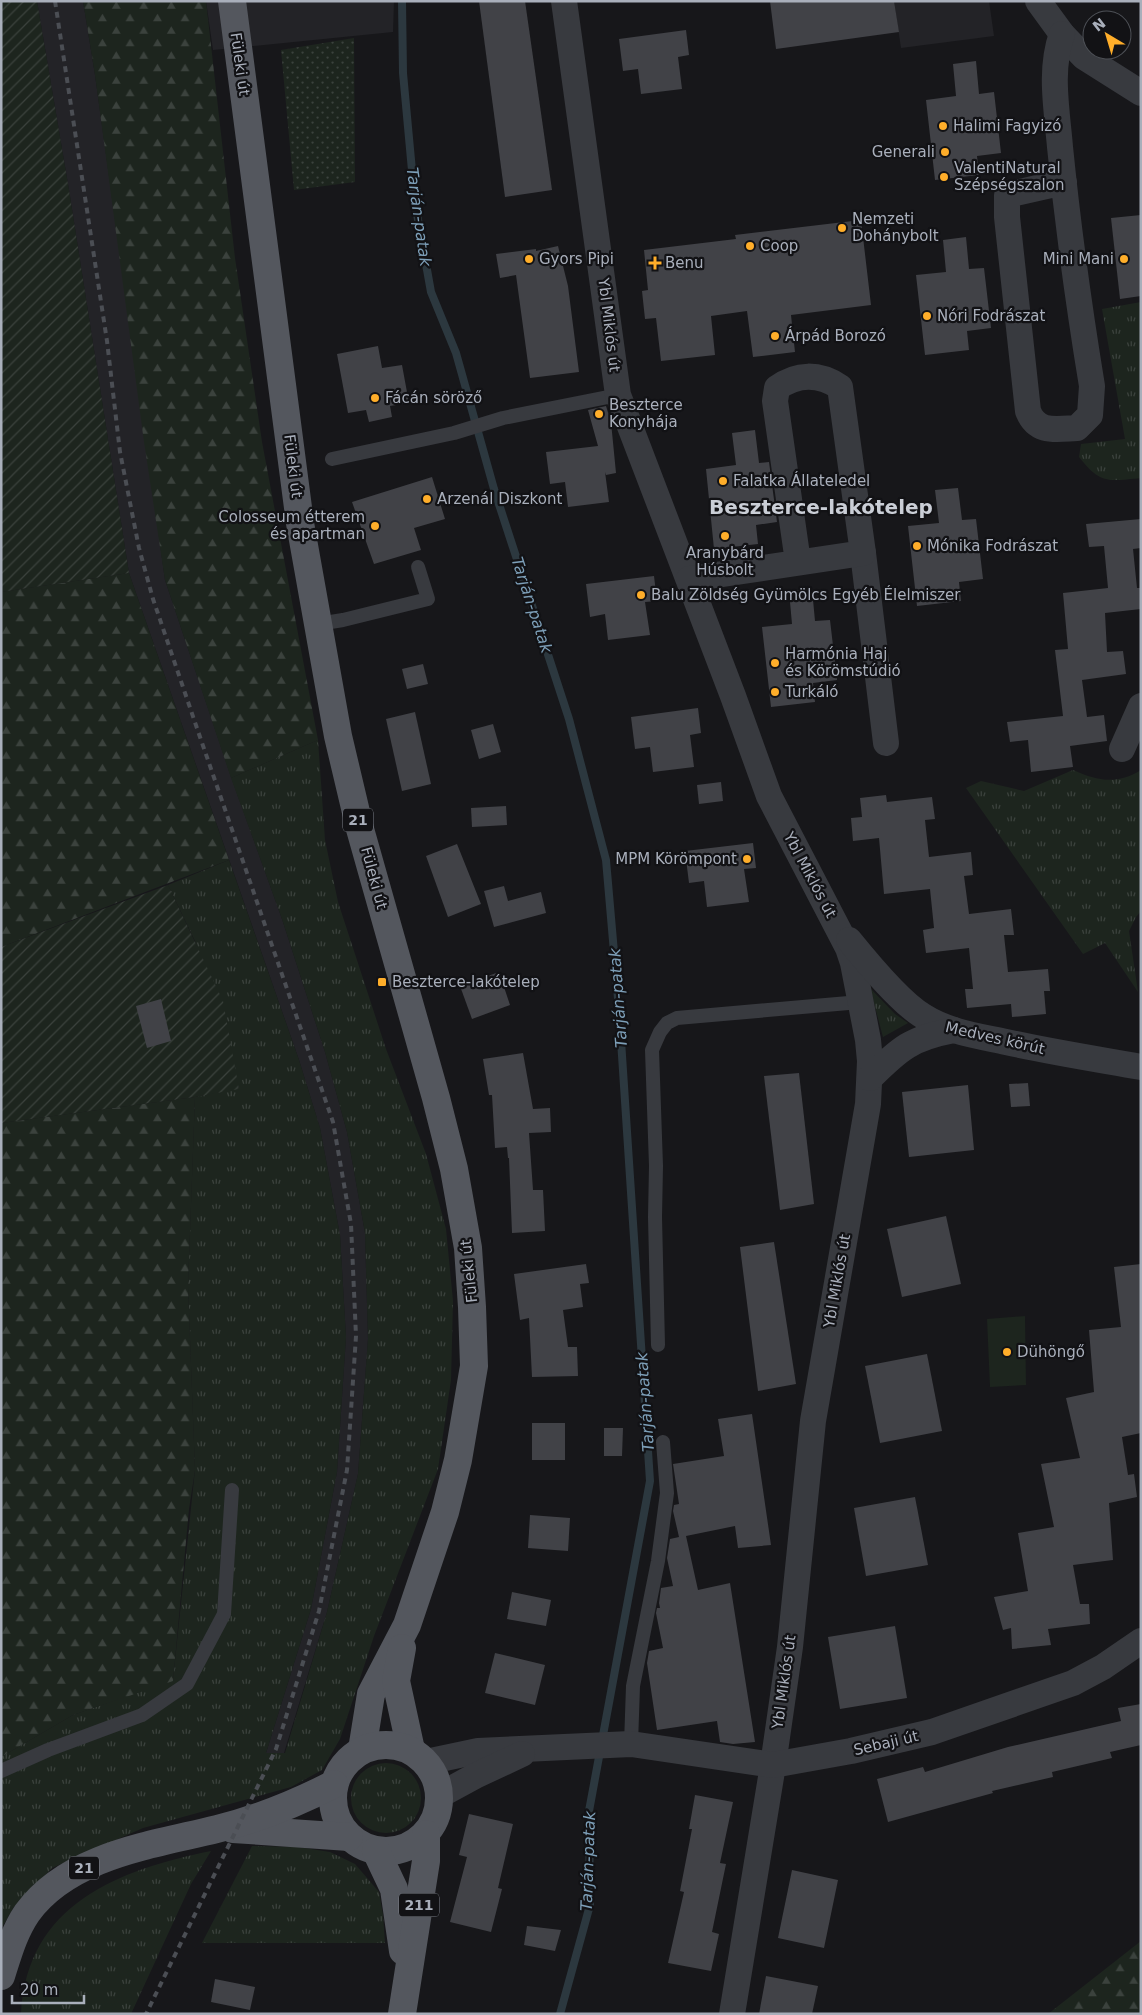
<svg xmlns="http://www.w3.org/2000/svg" width="1142" height="2015" viewBox="0 0 1142 2015" font-family="'DejaVu Sans',sans-serif">
  <defs>
    <pattern id="grass-tufts" width="24" height="20" patternUnits="userSpaceOnUse" patternTransform="scale(1.25)"><rect width="24" height="20" fill="#1d251e"/><path d="M3 7l-1-3M5 7V3M7 7l1-3M15 17l-1-3M17 17v-4M19 17l1-3" fill="none" stroke="#3b423d"/></pattern>
    <pattern id="forest-firs" width="22" height="20" patternUnits="userSpaceOnUse" patternTransform="scale(1.25)"><rect width="22" height="20" fill="#1d251e"/><path d="M5 1l3.5 6h-7zM16 11l3.5 6h-7z" fill="#3b423d"/></pattern>
    <pattern id="park-dots" width="8" height="8" patternUnits="userSpaceOnUse" patternTransform="scale(1.25)"><rect width="8" height="8" fill="#1d251e"/><path d="M2 2h.1M6 6h.1" fill="none" stroke="#3b423d" stroke-width="1.8" stroke-linecap="round"/></pattern>
    <pattern id="garden-furrows" width="10" height="10" patternUnits="userSpaceOnUse" patternTransform="scale(1.25)"><rect width="10" height="10" fill="#1d251e"/><path d="M-1 1l2-2M0 10L10 0M9 11l2-2" fill="none" stroke="#3b423d"/></pattern>
  </defs>
  <rect width="100%" height="100%" fill="#17171a"/>
  <g fill="#232327">
    <polygon points="37,1 83,1 95,75 165,580 231,777 282,919 325,1052 347,1132 365,1233 368,1339 358,1474 327,1612 284,1753 266,1753 311,1609 337,1472 346,1337 340,1235 320,1128 299,1060 129,573 69,190"/>
    <polygon points="206,1 394,1 393,32 213,50"/>
    <polygon points="894,1 989,1 994,36 901,48"/>
  </g>
  <g fill="url(#grass-tufts)">
    <path d="M 1141,302 L 1141,478 C 1109,481 1101,485 1079,457 L 1081,444 L 1125,439 L 1102,309 Z"/>
    <polygon points="318,740 325,840 338,902 386,1049 426,1154 446,1229 453,1301 451,1380 438,1469 374,1636 340,1739 322,1770 291,1787 143,1828 52,1868 14,1907 1,1929 1,1757 73,1715 173,1680 195,1470 188,1286 195,1097 239,1088 195,941 168,885 229,860 299,1060 320,1128 340,1235 346,1337 337,1472 311,1609 266,1753 285,1753 327,1612 358,1474 368,1339 365,1233 347,1132 325,1052 282,919 231,778"/>
    <path d="M 1073,770 C 1097,781 1117,785 1141,770 L 1141,911 L 1136,917 L 1129,931 L 1138,992 L 1105,943 L 1083,954 L 966,788 L 981,781 L 1024,791 Z"/>
    <polygon points="870,988 895,1014 908,1023 883,1037"/>
    <circle cx="386" cy="1798" r="35"/>
    <polygon points="252,1846 298,1847 330,1852 355,1864 379,1892 383,1915 385,1943 202,1943"/>
    <path d="M 211,1851 L 191,1884 L 131,2014 L 21,2014 C 27,1904 118,1870 211,1851 Z"/>
  </g>
  <g fill="url(#forest-firs)">
    <polygon points="83,1 206,1 235,258 262,442 318,740 231,778 165,580 144,442 95,75"/>
    <polygon points="129,573 229,860 1,947 1,592"/>
    <polygon points="195,1097 188,1286 195,1470 189,1509 173,1681 73,1715 1,1757 1,1123"/>
    <polygon points="1141,1941 1141,2014 1048,2014"/>
  </g>
  <polygon fill="url(#park-dots)" points="354,38 355,182 294,190 281,50"/>
  <g fill="url(#garden-furrows)">
    <polygon points="1,1 37,1 69,190 129,573 1,592"/>
    <polygon points="168,885 223,1001 239,1089 195,1097 1,1123 1,947"/>
  </g>
  <polygon fill="#1d251e" points="1025,1316 1026,1385 990,1387 987,1319"/>
  <g fill="none" stroke-linecap="round" stroke-linejoin="round">
    <polyline stroke="#2c383f" stroke-width="8" points="402,1 403,73 415,203 431,292 456,353 494,489 569,719 606,860 619,1010 650,1481 589,1811 590,1905 560,2014"/>
  </g>
  <g fill="#414247">
    <polygon points="479,1 525,1 552,190 505,197"/>
    <polygon points="770,1 894,1 899,32 776,49"/>
    <polygon points="686,30 689,55 678,57 682,89 641,94 638,69 623,71 619,39"/>
    <polygon points="976,61 979,94 994,92 1001,153 977,156 979,175 935,180 926,100 956,96 953,64"/>
    <polygon points="1141,215 1141,296 1120,299 1111,218"/>
    <polygon points="861,220 871,305 791,315 795,352 753,357 747,311 711,316 715,355 661,361 656,318 645,319 642,291 648,290 644,250 736,239 735,235"/>
    <polygon points="966,237 969,269 984,268 991,328 967,331 969,350 925,355 916,275 946,272 943,240"/>
    <polygon points="558,246 568,286 579,372 530,378 516,275 500,278 496,254 536,249 536,251"/>
    <polygon points="378,346 382,368 402,365 409,403 390,406 392,417 369,422 366,410 348,413 337,354"/>
    <polygon points="606,406 611,422 616,473 606,475 605,472 609,502 568,507 565,482 550,484 546,452 598,446 588,410"/>
    <polygon points="755,430 759,463 769,462 777,522 756,525 758,544 714,549 706,469 736,465 732,433"/>
    <polygon points="432,477 445,519 414,528 421,550 374,564 352,502"/>
    <polygon points="958,488 962,520 976,519 983,579 959,582 961,601 917,606 908,526 939,523 935,490"/>
    <polygon points="1141,519 1141,548 1133,549 1137,588 1141,588 1141,609 1105,613 1107,652 1123,651 1126,674 1082,680 1087,717 1104,715 1107,741 1070,746 1073,767 1031,772 1028,740 1010,742 1007,722 1063,716 1055,650 1068,649 1063,593 1108,588 1104,546 1089,547 1086,524"/>
    <polygon points="654,576 657,601 645,602 650,635 608,640 605,614 590,617 586,584"/>
    <polygon points="812,589 815,621 830,620 837,680 813,683 815,702 771,707 762,627 792,624 789,591"/>
    <polygon points="423,664 428,684 407,689 402,669"/>
    <polygon points="698,708 701,733 690,735 694,767 653,772 650,747 635,749 631,717"/>
    <polygon points="415,712 431,784 402,791 386,719"/>
    <polygon points="493,724 501,752 479,759 471,730"/>
    <polygon points="721,782 723,801 699,804 697,785"/>
    <polygon points="886,795 887,802 932,797 935,819 925,820 929,857 971,852 973,875 964,876 969,914 1011,909 1014,935 1004,935 1008,972 1048,969 1050,991 1044,991 1046,1014 1012,1017 1011,1004 967,1008 965,989 973,989 969,948 926,953 923,930 934,928 930,889 884,894 879,838 853,841 851,818 862,817 860,798"/>
    <polygon points="506,806 507,825 472,827 471,808"/>
    <polygon points="753,843 756,868 744,869 749,902 707,907 704,881 689,883 685,851"/>
    <polygon points="457,844 481,904 448,917 426,856"/>
    <polygon points="504,886 508,901 541,892 546,913 494,927 484,891"/>
    <polygon points="499,972 510,1005 472,1019 460,986"/>
    <polygon points="161,999 171,1041 147,1048 136,1006"/>
    <polygon points="523,1053 533,1109 550,1108 551,1132 529,1133 533,1190 543,1190 545,1231 512,1233 509,1158 508,1158 507,1147 495,1148 492,1095 489,1095 483,1059"/>
    <polygon points="799,1073 814,1204 780,1210 764,1076"/>
    <polygon points="1028,1083 1030,1106 1011,1107 1009,1084"/>
    <polygon points="968,1085 974,1150 909,1157 902,1092"/>
    <polygon points="946,1216 961,1284 902,1297 887,1229"/>
    <polygon points="774,1242 796,1384 758,1391 740,1247"/>
    <polygon points="586,1264 589,1283 580,1284 583,1307 563,1310 568,1347 577,1347 578,1376 532,1377 529,1318 520,1320 514,1274"/>
    <polygon points="1141,1264 1141,1433 1122,1437 1128,1475 1134,1474 1137,1497 1109,1503 1113,1560 1073,1565 1080,1604 1089,1604 1090,1624 1048,1629 1051,1645 1012,1649 1011,1628 1003,1630 994,1597 1028,1591 1018,1533 1054,1527 1041,1464 1080,1458 1066,1398 1094,1392 1089,1330 1121,1327 1114,1267"/>
    <polygon points="927,1354 942,1431 880,1443 865,1366"/>
    <polygon points="752,1414 771,1545 738,1548 735,1526 686,1536 698,1590 730,1583 755,1742 733,1744 720,1742 717,1721 657,1730 647,1663 649,1651 663,1648 656,1613 657,1608 660,1608 659,1603 661,1588 673,1586 667,1558 670,1539 679,1537 673,1511 674,1505 679,1504 673,1464 724,1456 718,1419"/>
    <rect x="532" y="1423" width="33" height="37"/>
    <polygon points="604,1428 623,1428 622,1456 604,1456"/>
    <polygon points="915,1497 928,1565 866,1576 854,1508"/>
    <polygon points="530,1515 570,1518 568,1551 528,1548"/>
    <polygon points="512,1592 551,1600 546,1626 507,1619"/>
    <polygon points="895,1626 907,1698 840,1709 828,1637"/>
    <polygon points="495,1653 545,1665 535,1705 485,1693"/>
    <polygon points="1141,1704 1141,1745 1110,1752 1112,1758 1052,1772 1053,1777 992,1791 993,1793 888,1822 877,1779 923,1767 925,1772 1008,1747 1121,1721 1118,1708"/>
    <polygon points="695,1795 733,1802 720,1863 726,1864 712,1932 719,1934 711,1971 668,1963 684,1892 680,1891 692,1829 689,1829"/>
    <polygon points="469,1814 513,1824 498,1888 502,1889 491,1932 450,1922 467,1857 459,1855"/>
    <polygon points="792,1870 838,1880 824,1948 778,1938"/>
    <polygon points="527,1926 561,1930 555,1951 524,1945"/>
    <polygon points="766,1976 818,1986 812,2014 759,2014"/>
    <polygon points="215,1979 255,1987 250,2010 211,2002"/>
  </g>
  <g fill="none" stroke-linecap="round" stroke-linejoin="round">
    <g stroke="#383a3f" stroke-width="14">
      <polyline points="332,459 454,433 503,418 618,395"/>
      <polyline points="318,624 343,620 428,599 418,567"/>
      <polyline points="658,1345 655,1217 656,1166 652,1050 660,1032 667,1023 677,1018 860,1002"/>
      <polyline points="631,1744 633,1686 658,1561 667,1493 663,1442"/>
      <polyline points="1,1771 48,1750 142,1715 187,1684 224,1614 232,1490"/>
    </g>
    <g stroke="#383a3f" stroke-width="26">
      <polyline points="564,1 618,395 733,696 769,796 848,948 853,963 868,1040 870,1061 868,1104 813,1421 790,1647 773,1765 732,2014"/>
      <polyline points="1038,1 1062,34 1084,57 1141,93"/>
      <path d="M 1062,34 C 1049,70 1057,110 1060,147 C 1068,227 1079,307 1092,386 L 1090,415 L 1077,428 C 1056,429 1037,434 1028,411 L 1007,217 L 1007,195 L 1064,182"/>
      <polyline points="863,553 886,743"/>
      <path d="M 689,579 L 863,553 L 840,387 C 819,373 797,373 777,388 L 775,401 L 798,562"/>
      <polyline points="1122,749 1141,706"/>
      <path d="M 849,940 C 866,961 901,1003 923,1016 C 948,1032 978,1036 1006,1042 C 1051,1052 1096,1059 1141,1067"/>
      <path d="M 870,1078 C 900,1048 912,1038 954,1030"/>
      <polyline points="426,1762 478,1751 631,1744 773,1765 851,1751 932,1732 1073,1683 1103,1667 1141,1641"/>
      <polyline points="440,1795 475,1776 522,1754"/>
    </g>
    <g stroke="#54575e" stroke-width="28">
      <polyline points="232,1 300,523 338,736 360,829 436,1098 454,1169 468,1248 472,1307 474,1366 458,1460 445,1512 407,1625 371,1694 362,1750"/>
      <polyline points="402,1648 396,1681 411,1750"/>
      <circle cx="386" cy="1798" r="53"/>
      <polyline points="233,1829 349,1837"/>
      <polyline points="376,1851 394,1889 403,1951"/>
      <path d="M 1,1976 C 8,1954 14,1932 27,1913 C 69,1855 153,1845 217,1829 C 258,1819 297,1803 334,1784"/>
      <polyline points="402,2014 426,1861 426,1834"/>
    </g>
    <polyline stroke="#4b4e54" stroke-width="4" stroke-dasharray="6 5" stroke-linecap="butt" points="55,1 107,341 120,452 139,548 153,599 200,737 333,1122 351,1224 356,1336 347,1470 319,1611 276,1749 146,2014"/>
  </g>
  <g fill="#ffae2a" stroke="#121215" stroke-width="2">
    <circle cx="943" cy="126" r="5"/>
    <circle cx="945" cy="152" r="5"/>
    <circle cx="944" cy="177" r="5"/>
    <circle cx="842" cy="228" r="5"/>
    <circle cx="750" cy="246" r="5"/>
    <circle cx="529" cy="259" r="5"/>
    <circle cx="1124" cy="259" r="5"/>
    <path d="M652.5 255.5h5v5h5v5h-5v5h-5v-5h-5v-5h5z"/>
    <circle cx="927" cy="316" r="5"/>
    <circle cx="775" cy="336" r="5"/>
    <circle cx="375" cy="398" r="5"/>
    <circle cx="599" cy="414" r="5"/>
    <circle cx="723" cy="481" r="5"/>
    <circle cx="427" cy="499" r="5"/>
    <circle cx="375" cy="526" r="5"/>
    <circle cx="725" cy="536" r="5"/>
    <circle cx="917" cy="546" r="5"/>
    <circle cx="641" cy="595" r="5"/>
    <circle cx="775" cy="663" r="5"/>
    <circle cx="775" cy="692" r="5"/>
    <circle cx="747" cy="859" r="5"/>
    <rect x="377" y="977" width="10" height="10" rx="2.5"/>
    <circle cx="1007" cy="1352" r="5"/>
  </g>
  <g text-anchor="middle" dominant-baseline="central" stroke-width="4.5" stroke-linejoin="round" paint-order="stroke">
    <g fill="#121215" stroke="#7c8089" stroke-width="1">
      <rect x="343" y="808.5" width="30" height="23" rx="4"/>
      <rect x="69" y="1856.5" width="30" height="23" rx="4"/>
      <rect x="399" y="1893.5" width="40" height="23" rx="4"/>
    </g>
    <g font-size="14" font-weight="bold" fill="#a9afbb">
      <text x="358" y="820">21</text>
      <text x="84" y="1868">21</text>
      <text x="419" y="1905">211</text>
    </g>
    <g font-size="15" fill="#a9afbb" stroke="#121215">
      <text transform="translate(240 64) rotate(82)">Füleki út</text>
      <text transform="translate(609 325) rotate(83)">Ybl Miklós út</text>
      <text transform="translate(293 466) rotate(83)">Füleki út</text>
      <text transform="translate(810 875) rotate(62)">Ybl Miklós út</text>
      <text transform="translate(374 878) rotate(75)">Füleki út</text>
      <text transform="translate(995 1038) rotate(13)">Medves körút</text>
      <text transform="translate(469 1271) rotate(-96)">Füleki út</text>
      <text transform="translate(837 1281) rotate(-80)">Ybl Miklós út</text>
      <text transform="translate(784 1682) rotate(-82)">Ybl Miklós út</text>
      <text transform="translate(886 1743) rotate(-13)">Sebaji út</text>
    </g>
    <g font-size="15" fill="#a9afbb" stroke="#121215" text-anchor="start">
      <text x="953" y="126">Halimi Fagyizó</text>
      <text x="935" y="152" text-anchor="end">Generali</text>
      <text x="954" y="168">ValentiNatural<tspan x="954" dy="17">Szépségszalon</tspan></text>
      <text x="852" y="219">Nemzeti<tspan x="852" dy="17">Dohánybolt</tspan></text>
      <text x="760" y="246">Coop</text>
      <text x="539" y="259">Gyors Pipi</text>
      <text x="1114" y="259" text-anchor="end">Mini Mani</text>
      <text x="665" y="263">Benu</text>
      <text x="937" y="316">Nóri Fodrászat</text>
      <text x="785" y="336">Árpád Borozó</text>
      <text x="385" y="398">Fácán söröző</text>
      <text x="609" y="405">Beszterce<tspan x="609" dy="17">Konyhája</tspan></text>
      <text x="733" y="481">Falatka Állateledel</text>
      <text x="437" y="499">Arzenál Diszkont</text>
      <text x="365" y="517" text-anchor="end">Colosseum étterem<tspan x="365" dy="17">és apartman</tspan></text>
      <text x="927" y="546">Mónika Fodrászat</text>
      <text x="725" y="553" text-anchor="middle">Aranybárd<tspan x="725" dy="17">Húsbolt</tspan></text>
      <text x="651" y="595">Balu Zöldség Gyümölcs Egyéb Élelmiszer</text>
      <text x="785" y="654">Harmónia Haj<tspan x="785" dy="17">és Körömstúdió</tspan></text>
      <text x="785" y="692">Turkáló</text>
      <text x="737" y="859" text-anchor="end">MPM Körömpont</text>
      <text x="392" y="982">Beszterce-lakótelep</text>
      <text x="1017" y="1352">Dühöngő</text>
    </g>
    <g font-size="16" font-style="italic" fill="#7d9fb8" stroke="#121215">
      <text transform="translate(419 217) rotate(82)">Tarján-patak</text>
      <text transform="translate(532 605) rotate(72)">Tarján-patak</text>
      <text transform="translate(618 998) rotate(-94)">Tarján-patak</text>
      <text transform="translate(645 1402) rotate(-94)">Tarján-patak</text>
      <text transform="translate(588 1861) rotate(-88)">Tarján-patak</text>
    </g>
    <g font-size="20" font-weight="bold" fill="#caced6" stroke="#121215">
      <text x="821" y="507">Beszterce-lakótelep</text>
    </g>
  </g>
  <rect width="1142" height="2015" fill="none" stroke="#a9afbb" stroke-width="5"/>
  <g transform="translate(1107 35) rotate(322)"><circle r="24" fill="#121215" stroke="#4e5157"/>
  <path d="M0-4L9 19L0 12L-9 19Z" fill="#ffae2a"/>
  <text y="-8" font-size="14" font-weight="bold" text-anchor="middle" fill="#a9afbb">N</text>
  </g>
  <path d="M12 1995v8h72v-8" fill="none" stroke="#a9afbb" stroke-width="2.5"/>
  <text x="20" y="1995" font-size="15" fill="#a9afbb" stroke="#121215" stroke-width="4" paint-order="stroke">20 m</text>
</svg>
